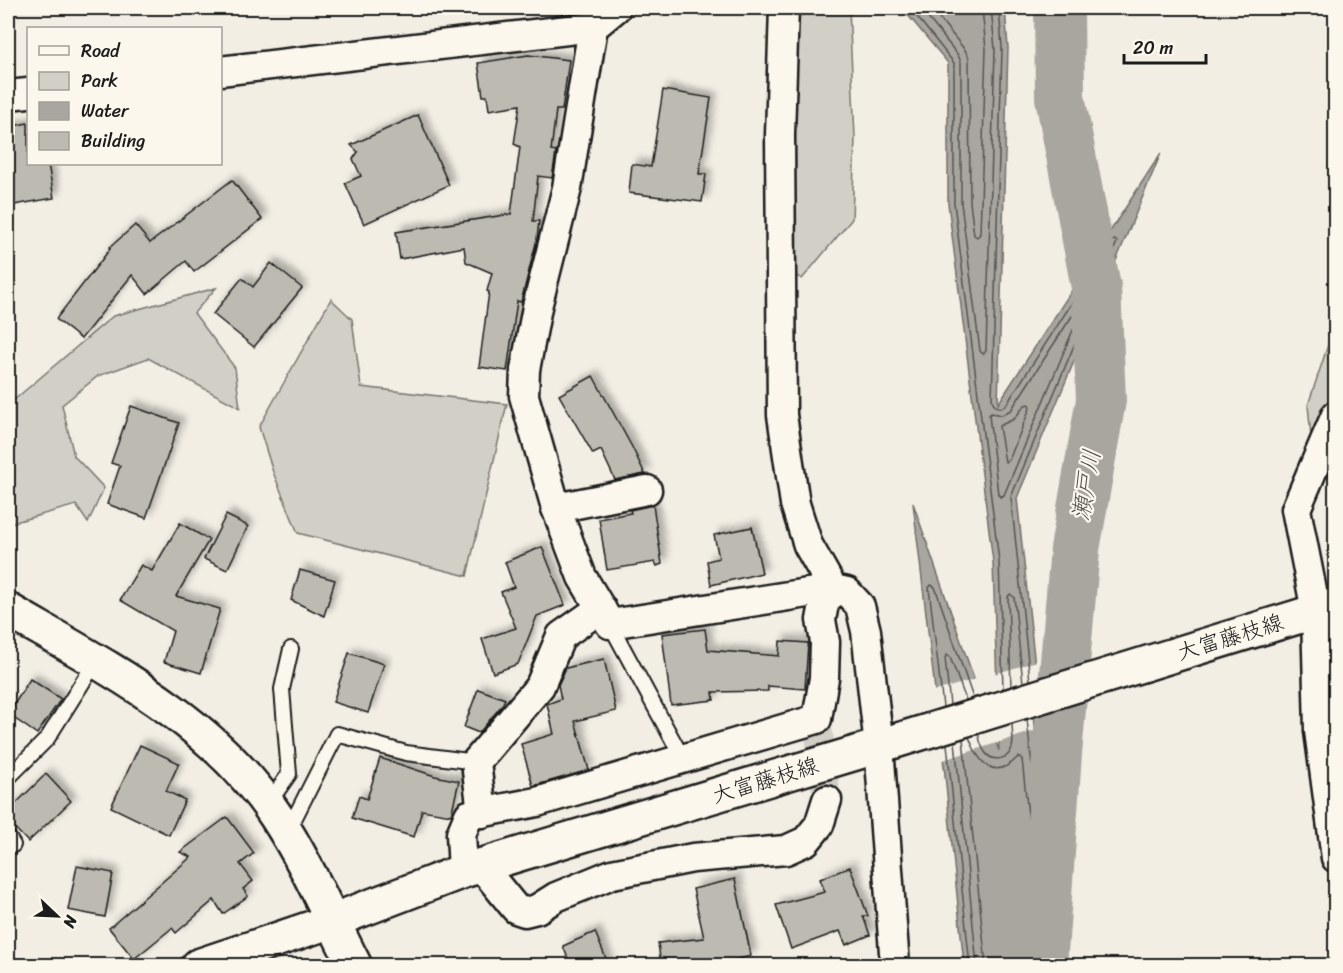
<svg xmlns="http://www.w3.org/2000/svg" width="1343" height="973" viewBox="0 0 1343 973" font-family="Sriracha,'Klee One',sans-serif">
  <defs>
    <filter id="shadow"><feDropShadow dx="5.5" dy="-5.5" stdDeviation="3" flood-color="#0004"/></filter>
  </defs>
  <rect width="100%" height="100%" fill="#f2eee4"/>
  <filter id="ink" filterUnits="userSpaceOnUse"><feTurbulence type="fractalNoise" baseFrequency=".0167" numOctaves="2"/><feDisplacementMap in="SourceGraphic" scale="12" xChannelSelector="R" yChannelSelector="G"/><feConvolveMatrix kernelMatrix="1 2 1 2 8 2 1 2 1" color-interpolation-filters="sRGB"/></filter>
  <g filter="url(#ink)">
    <g fill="#d2cfc6" stroke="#777671" stroke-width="1.5">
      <polygon points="792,8 849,8 855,138 852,219 802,279 790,272"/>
      <polygon points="216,288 194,313 235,368 240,408 148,358 98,376 62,405 74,456 104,488 88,523 76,505 8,524 8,482 11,475 8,464 8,405 113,316"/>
      <polygon points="331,299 352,319 361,387 507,404 467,576 298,533 273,472 259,427"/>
      <polygon points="1335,324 1335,468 1315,479 1308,405"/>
    </g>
    <polygon fill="#a9a6a0" stroke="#716f6b" stroke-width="1.5" points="902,8 1005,8 1008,48 998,404 1161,153 1017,498 1067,965 964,965 945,775 913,503 999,751 993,562 948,203 948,63"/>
    <polygon fill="#f2eee4" points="1037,661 1044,728 940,761 932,692 976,679 995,735 994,674"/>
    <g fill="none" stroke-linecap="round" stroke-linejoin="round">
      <g stroke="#545351" stroke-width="1.5">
        <polyline points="910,8 954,63 954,203 999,561 1003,689"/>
        <polyline points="920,8 958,55 961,62 961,203 980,351 983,354 986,351 995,49 991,8"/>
        <polyline points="931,8 965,50 969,58 970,202 974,235 977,237 980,234 986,49 982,8"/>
        <polyline points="999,8 1002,48 992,400 995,406 1001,408 1006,405 1112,241 1115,240 1117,242 1011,497 1030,681"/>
        <polygon points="1076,314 1078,318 1004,495 1000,497 998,494 989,415 991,413 1002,415 1011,410 1072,316"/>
        <polygon points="1029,404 1030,408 1009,460 1005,462 999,426 1014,419 1025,405"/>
        <polyline points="1011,687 1008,597 1010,594 1014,597 1023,683"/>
        <polyline points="950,705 945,658 947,655 950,657 966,700"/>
        <polyline points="943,707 929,588 931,585 935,587 973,698"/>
        <polyline points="1034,717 1061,966"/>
        <polyline points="1027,719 1053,966"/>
        <path d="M 978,734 C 980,740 981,747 985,752 C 992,763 1008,760 1012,748 C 1014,741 1012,731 1012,724"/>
        <path d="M 969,737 C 978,761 993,783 1018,757 L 1022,759 L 1044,966"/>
        <polyline points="963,739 986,966"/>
        <polyline points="955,741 977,966"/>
        <polyline points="947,744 970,966"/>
      </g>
      <polyline stroke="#a9a6a0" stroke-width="50" points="1042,966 1057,754 1075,549 1101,400 1096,287 1060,97 1059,8"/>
    </g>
    <g fill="#bdbab1" stroke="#1c1c1c" stroke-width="1.5" filter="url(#shadow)">
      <polygon points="528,55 569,60 562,110 556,110 551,151 556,152 552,178 538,176 533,221 539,221 537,239 521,302 517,301 507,371 479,367 489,292 487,291 492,273 466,262 464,247 400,259 396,232 511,214 520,147 514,144 520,105 489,110 487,96 483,96 478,63"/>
      <polygon points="663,90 711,98 699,174 706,174 702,202 629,193 632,164 651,167"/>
      <polygon points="418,115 449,185 364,224 345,183 361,176 353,159 358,152 351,145"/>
      <polygon points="28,123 28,164 48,164 54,198 8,206 8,127"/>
      <polygon points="232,180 262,219 194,272 186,261 147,294 132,275 81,339 56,319 110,249 109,248 135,225 150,243"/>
      <polygon points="271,263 302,288 254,347 213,314 242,278 253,287"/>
      <polygon points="593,376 632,447 645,474 615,480 601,450 593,454 559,395"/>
      <polygon points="131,406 179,423 146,518 107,504 120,466 111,463"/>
      <polygon points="653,505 662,564 657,566 655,562 607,570 599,519 631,513 630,510"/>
      <polygon points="226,515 248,526 227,570 204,559"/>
      <polygon points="180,523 209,540 176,596 220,609 201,673 164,662 173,631 120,600 141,565 152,571"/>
      <polygon points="752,527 762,573 711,585 707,561 719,558 714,535"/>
      <polygon points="542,547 565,605 537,616 518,664 493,673 482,639 516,628 501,592 514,587 505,562"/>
      <polygon points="300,570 335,580 324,616 291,600"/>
      <polygon points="705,629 708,650 779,656 780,641 808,643 805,689 768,686 768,691 713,692 714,700 671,705 662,634"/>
      <polygon points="349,653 384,664 368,713 333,702"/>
      <polygon points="604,659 616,711 575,721 589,770 533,786 521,744 554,734 547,704 561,699 558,685 566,668"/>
      <polygon points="30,679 61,699 37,734 8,714"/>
      <polygon points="478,689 505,699 502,705 479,733 464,727"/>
      <polygon points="140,745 179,763 166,791 185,800 169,835 111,807"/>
      <polygon points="380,758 435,776 459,781 451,815 422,810 414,837 352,818 359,796 367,799"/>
      <polygon points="46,774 71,801 28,842 8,821 8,811"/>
      <polygon points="227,817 254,853 240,864 253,881 243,889 248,896 223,914 214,900 176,933 172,928 134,959 109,928 191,857 180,852"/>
      <polygon points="77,866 113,873 105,917 68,910"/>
      <polygon points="850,867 868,916 863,916 870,935 846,945 840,931 791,949 776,905 825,892 820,879"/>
      <polygon points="735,879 751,956 711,966 661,966 658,943 704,938 693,889"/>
      <polygon points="595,932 609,966 571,966 563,946"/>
    </g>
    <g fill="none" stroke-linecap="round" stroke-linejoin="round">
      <polyline stroke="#d2cec6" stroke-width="28" stroke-dasharray="28 14" stroke-linecap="butt" points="817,719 827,800"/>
      <defs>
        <g id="lane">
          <polyline points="610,624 683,759"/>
          <polyline points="8,778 47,739 96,661"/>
          <polyline points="268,804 289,774 282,689 291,649"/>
          <polyline points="288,831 337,734 406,753 476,762"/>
          <polyline points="8,837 13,845"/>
        </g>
        <g id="street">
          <polyline points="593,27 567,188 537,307 525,370 524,396 556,508 582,577 610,624 833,589 808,545 795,504 782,415 780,135 784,8"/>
          <polyline points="220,71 593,27 616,8"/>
          <polyline points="8,95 28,93"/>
          <polyline points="1336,415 1296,509 1316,611 1319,731 1336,858"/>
          <polyline points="556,508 647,490"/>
          <polyline points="482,813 476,762 540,686 561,636 601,608"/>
          <polyline points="481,866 516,909 525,912 537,909 556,897 612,874 693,858 786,850 806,841 819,825 827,800"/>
          <polyline points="463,871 461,834 469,815 537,802 817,719 824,678 825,642 821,620 824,604 833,589 847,592 860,606 866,631 879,746 895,966"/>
        </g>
        <g id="secondary">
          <path d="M 8,610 C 104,666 213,720 276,816 C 307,863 329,916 355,966"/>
          <polyline points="198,966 332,921 463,871 879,746 1336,605"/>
        </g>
      </defs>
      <use href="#lane" stroke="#1c1c1c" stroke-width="18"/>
      <use href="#street" stroke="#1c1c1c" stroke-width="33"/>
      <use href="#secondary" stroke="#1c1c1c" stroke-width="38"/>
      <use href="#lane" stroke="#fbf7ec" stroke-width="14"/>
      <use href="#street" stroke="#fbf7ec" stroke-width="28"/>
      <use href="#secondary" stroke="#fbf7ec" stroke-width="33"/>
    </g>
  </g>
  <g text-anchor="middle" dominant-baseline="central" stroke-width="4.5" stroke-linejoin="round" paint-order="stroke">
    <g font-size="22" fill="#1c1c1c" stroke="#fbf7ec">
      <text transform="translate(1230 637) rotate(-17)">大富藤枝線</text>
      <text transform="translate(765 780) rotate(-17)">大富藤枝線</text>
    </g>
    <g font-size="24" font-style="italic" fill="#545351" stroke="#fbf7ec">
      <text transform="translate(1086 485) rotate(-80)">瀬戸川</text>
    </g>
  </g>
  <rect width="1343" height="973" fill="none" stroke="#fbf7ec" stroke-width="30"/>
  <rect x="15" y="15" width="1313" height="943" fill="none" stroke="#1c1c1c" stroke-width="2" filter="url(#ink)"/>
  <rect x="27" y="27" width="195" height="138" fill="#fbf7ec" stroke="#a29f99" stroke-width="1.5"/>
  <rect x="39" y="46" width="30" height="9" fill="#fbf7ec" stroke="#a29f99" stroke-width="1.5"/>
  <text x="81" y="57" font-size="18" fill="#1c1c1c">Road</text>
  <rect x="39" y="72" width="30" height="18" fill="#d2cfc6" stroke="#a29f99" stroke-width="1.5"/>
  <text x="81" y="87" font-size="18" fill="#1c1c1c">Park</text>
  <rect x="39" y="102" width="30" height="18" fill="#a9a6a0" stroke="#a29f99" stroke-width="1.5"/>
  <text x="81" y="117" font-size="18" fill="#1c1c1c">Water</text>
  <rect x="39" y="132" width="30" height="18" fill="#bdbab1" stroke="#a29f99" stroke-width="1.5"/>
  <text x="81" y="147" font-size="18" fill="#1c1c1c">Building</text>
  <g transform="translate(57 916) rotate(113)" stroke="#fbf7ec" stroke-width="4.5" paint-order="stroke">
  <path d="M0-4.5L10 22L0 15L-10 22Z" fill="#1c1c1c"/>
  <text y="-9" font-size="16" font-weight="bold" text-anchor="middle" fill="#1c1c1c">N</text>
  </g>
  <path d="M1124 54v9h82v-9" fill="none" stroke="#1c1c1c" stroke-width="3"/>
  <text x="1133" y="54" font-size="18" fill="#1c1c1c" stroke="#fbf7ec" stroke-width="4.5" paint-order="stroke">20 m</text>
</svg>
